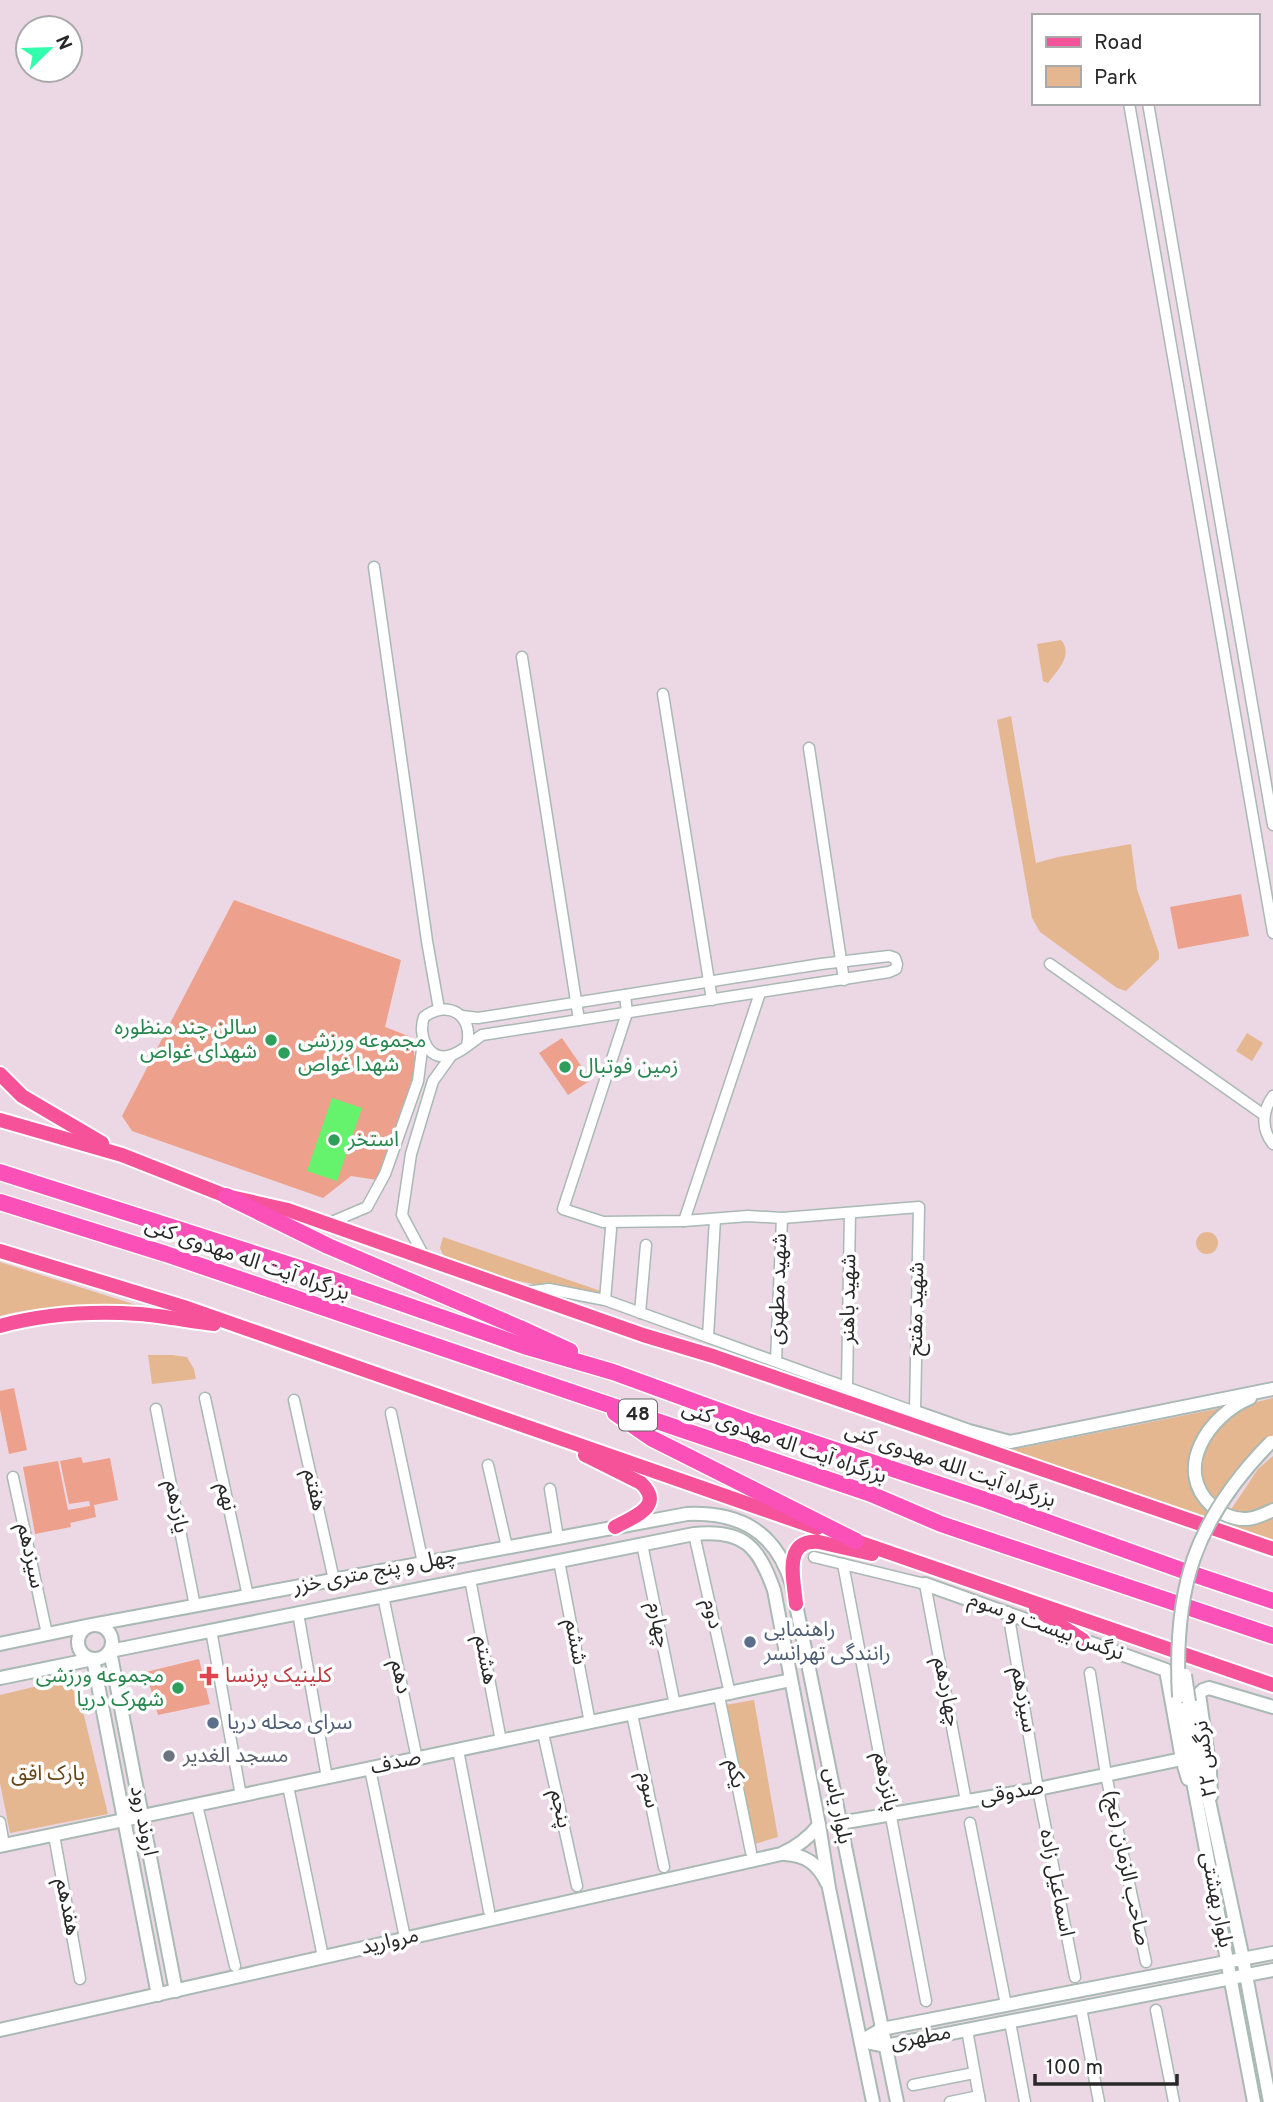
<svg xmlns="http://www.w3.org/2000/svg" width="1273" height="2102" viewBox="0 0 1273 2102" font-family="Overpass,'Noto Sans Arabic',sans-serif">
  <rect width="100%" height="100%" fill="#ebd8e4"/>
  <g fill="#e5b791">
    <path d="M 1061,640 C 1074,655 1057,671 1048,683 L 1043,681 L 1037,644 Z"/>
    <polygon points="1011,716 1036,863 1058,857 1131,844 1137,889 1159,953 1159,959 1126,991 1117,988 1040,932 1032,918 997,720"/>
    <polygon points="1247,1033 1263,1043 1252,1061 1236,1051"/>
    <circle cx="1207" cy="1243" r="11"/>
    <polygon points="443,1237 601,1291 600,1298 514,1280 444,1257 440,1248"/>
    <path d="M 0,1262 L 146,1308 C 98,1308 47,1303 0,1316 Z"/>
    <polygon points="148,1355 172,1355 187,1357 194,1369 196,1379 152,1384"/>
    <polygon points="1273,1398 1273,1435 1245,1461 1214,1502 1204,1486 1201,1475 1201,1465 1207,1443 1218,1425 1248,1404"/>
    <path d="M 1221,1408 C 1190,1436 1175,1478 1209,1512 L 1205,1519 L 993,1446 L 1021,1448 Z"/>
    <path d="M 1273,1456 L 1273,1505 C 1259,1510 1245,1517 1230,1511 L 1258,1469 Z"/>
    <polygon points="1273,1517 1273,1542 1223,1524 1225,1520 1254,1523"/>
    <polygon points="67,1679 79,1695 108,1814 10,1833 0,1783 0,1695"/>
    <polygon points="754,1700 778,1837 755,1844 725,1705"/>
  </g>
  <g fill="#eda18c">
    <polygon points="1241,894 1249,936 1178,949 1170,907"/>
    <polygon points="234,900 401,960 385,1027 411,1037 417,1069 377,1180 351,1176 323,1198 132,1131 122,1116"/>
    <polygon points="562,1038 591,1080 568,1095 539,1053"/>
    <polygon points="14,1388 27,1450 9,1454 0,1409 0,1391"/>
    <polygon points="81,1457 83,1463 110,1458 118,1500 94,1505 96,1517 70,1523 71,1527 35,1534 23,1467 58,1461 68,1510 90,1506 89,1501 69,1504 60,1461"/>
    <polygon points="199,1659 210,1704 158,1715 146,1672"/>
  </g>
  <polygon fill="#65f36e" points="332,1098 362,1108 337,1181 307,1171"/>
  <g fill="none" stroke-linecap="round" stroke-linejoin="round">
    <defs>
      <g id="minor">
        <polyline points="1129,103 1273,933"/>
        <polyline points="1148,103 1273,825"/>
        <polyline points="374,567 427,941 439,1009"/>
        <polyline points="522,657 579,1020"/>
        <polyline points="663,694 712,1000"/>
        <polyline points="809,748 844,980"/>
        <polyline points="1050,964 1264,1115"/>
        <path d="M 462,1016 L 478,1018 L 821,964 L 889,956 L 895,958 L 897,964 L 896,969 L 889,972 L 482,1035 C 473,1041 464,1050 454,1054 C 429,1065 417,1036 424,1017 C 448,999 474,1015 467,1045"/>
        <path d="M 1273,1096 C 1262,1111 1261,1129 1273,1144"/>
        <polyline points="684,1221 760,993"/>
        <polyline points="327,1224 367,1207 385,1174 418,1081 423,1042"/>
        <polyline points="425,1258 402,1215 411,1154 433,1081 451,1056"/>
        <polyline points="525,1292 549,1289 605,1300 915,1412 919,1207 782,1218 748,1216 684,1221 603,1222 563,1209 627,1013 625,995"/>
        <polyline points="605,1300 611,1229"/>
        <polyline points="640,1313 646,1245"/>
        <polyline points="708,1337 715,1219"/>
        <polyline points="776,1361 782,1218"/>
        <polyline points="847,1386 850,1213"/>
        <polyline points="205,1398 248,1596"/>
        <polyline points="294,1400 334,1580"/>
        <polyline points="156,1409 195,1606"/>
        <polyline points="391,1413 423,1563"/>
        <polyline points="488,1465 507,1547"/>
        <polyline points="13,1477 47,1634"/>
        <polyline points="550,1489 558,1538"/>
        <polyline points="694,1534 730,1694"/>
        <polyline points="642,1544 675,1705"/>
        <polyline points="814,1557 925,1584 966,1801"/>
        <polyline points="559,1561 590,1723"/>
        <polyline points="843,1564 926,2001"/>
        <polyline points="470,1579 501,1741"/>
        <polyline points="383,1596 417,1759"/>
        <polyline points="1008,1612 1038,1789 1075,1977"/>
        <polyline points="298,1613 327,1778"/>
        <polyline points="211,1630 241,1796"/>
        <polyline points="1090,1673 1106,1775 1146,1962"/>
        <polyline points="719,1696 751,1852"/>
        <polyline points="632,1714 664,1867"/>
        <polyline points="543,1733 577,1886"/>
        <polyline points="458,1750 489,1911"/>
        <polyline points="370,1769 404,1933"/>
        <polyline points="288,1786 322,1952"/>
        <polyline points="197,1805 235,1966"/>
        <polyline points="0,1822 4,1845"/>
        <polyline points="970,1823 1006,2005"/>
        <polyline points="54,1835 80,1979"/>
        <polyline points="1081,2008 1099,2102"/>
        <polyline points="1156,2010 1174,2102"/>
        <polyline points="1010,2022 1025,2102"/>
        <polyline points="967,2030 980,2102"/>
        <polyline points="913,2085 974,2073"/>
        <polyline points="950,2102 979,2096"/>
      </g>
      <g id="tertiary">
        <polyline points="925,1584 1166,1670 1182,1759 1188,1779"/>
        <polyline points="110,1651 176,1991"/>
        <polyline points="93,1659 158,1995"/>
        <polyline points="1211,1796 1210,1771 1199,1694 1203,1690 1209,1688 1273,1707"/>
        <polyline points="840,1823 1038,1789 1182,1759"/>
        <polyline points="0,1846 791,1680"/>
        <path d="M 785,1854 C 806,1855 818,1864 827,1883"/>
        <path d="M 0,2030 L 781,1854 C 797,1847 808,1839 819,1825"/>
        <polyline points="861,2041 882,2029 1273,1953"/>
        <polyline points="861,2041 885,2046 1273,1970"/>
      </g>
      <g id="secondary">
        <path d="M 1250,1398 C 1209,1415 1172,1469 1212,1506 C 1221,1514 1235,1520 1247,1519 C 1256,1518 1265,1514 1273,1510"/>
        <polyline points="915,1412 969,1431 1010,1442 1273,1389"/>
        <circle cx="95" cy="1642" r="17"/>
        <path d="M 0,1644 L 91,1625 L 687,1514 C 741,1512 776,1532 792,1585 L 897,2102"/>
        <path d="M 110,1651 L 694,1534 C 744,1529 758,1546 774,1590 L 819,1825 L 829,1888 L 873,2102"/>
        <polyline points="0,1678 93,1659"/>
        <polyline points="1179,1697 1191,1771 1254,2102"/>
        <polyline points="1189,1702 1203,1773 1243,1959 1270,2102"/>
      </g>
      <g id="primary">
        <polyline points="0,1074 22,1096 102,1143"/>
        <polyline points="0,1120 122,1155 226,1196 288,1210 643,1335 713,1356 1273,1549"/>
        <polyline points="0,1251 187,1308 817,1528"/>
        <path d="M 0,1326 C 44,1314 94,1311 139,1314 C 164,1316 189,1321 214,1324"/>
        <path d="M 585,1455 L 641,1483 C 665,1506 634,1517 615,1527"/>
        <polyline points="847,1538 1273,1685"/>
        <path d="M 796,1604 C 794,1580 782,1539 819,1542 L 872,1554"/>
        <polyline points="1036,1609 1083,1640"/>
      </g>
      <g id="trunk">
        <polyline points="0,1172 303,1269 524,1346 613,1372 745,1420 986,1500 1184,1571 1273,1601"/>
        <polyline points="226,1196 328,1246 520,1328 570,1351"/>
        <polyline points="0,1202 166,1254 871,1494 941,1524 1273,1636"/>
        <polyline points="615,1413 651,1438 856,1541"/>
      </g>
    </defs>
    <use href="#minor" stroke="#a9b9b3" stroke-width="13"/>
    <use href="#tertiary" stroke="#a9b9b3" stroke-width="16"/>
    <use href="#secondary" stroke="#a9b9b3" stroke-width="16"/>
    <use href="#primary" stroke="#fff" stroke-width="18"/>
    <use href="#trunk" stroke="#fff" stroke-width="19"/>
    <use href="#minor" stroke="#fff" stroke-width="10"/>
    <use href="#tertiary" stroke="#fff" stroke-width="12"/>
    <use href="#secondary" stroke="#fff" stroke-width="12"/>
    <use href="#primary" stroke="#f6529a" stroke-width="14"/>
    <use href="#trunk" stroke="#fa50b8" stroke-width="16"/>
    <defs>
      <g id="secondary-bridge">
        <polyline points="1185,1675 1189,1702"/>
        <path d="M 1179,1697 C 1173,1589 1194,1520 1271,1442"/>
      </g>
    </defs>
    <use href="#secondary-bridge" stroke="#a9b9b3" stroke-width="16" stroke-linecap="butt"/>
    <use href="#secondary-bridge" stroke="#fff" stroke-width="12"/>
  </g>
  <g fill="#2e9e5b" stroke="#fff" stroke-width="2.5">
    <circle cx="271" cy="1040" r="7"/>
    <circle cx="284" cy="1053" r="7"/>
    <circle cx="565" cy="1067" r="7"/>
    <circle cx="334" cy="1140" r="7"/>
    <circle cx="178" cy="1688" r="7"/>
  </g>
  <g fill="#5c6f8a" stroke="#fff" stroke-width="2.5">
    <circle cx="750" cy="1642" r="7"/>
    <circle cx="213" cy="1723" r="7"/>
  </g>
  <path fill="#e0444e" stroke="#fff" stroke-width="2.5" d="M205.5 1665.5h7v7h7v7h-7v7h-7v-7h-7v-7h7z"/>
  <circle fill="#6b7280" stroke="#fff" stroke-width="2.5" cx="169" cy="1756" r="7"/>
  <g text-anchor="middle" dominant-baseline="central" stroke-width="7" stroke-linejoin="round" paint-order="stroke">
    <rect fill="#fff" stroke="#686868" stroke-width="2" x="619" y="1399.5" width="38" height="31" rx="5"/>
    <g font-size="19" font-weight="bold" fill="#282828">
      <text x="638" y="1415">48</text>
    </g>
    <g font-size="21" fill="#27864d" stroke="#fff" text-anchor="start">
      <text x="257" y="1028" text-anchor="end">سالن چند منظوره<tspan x="257" dy="24">شهدای غواص</tspan></text>
      <text x="298" y="1041">مجموعه ورزشی<tspan x="298" dy="24">شهدا غواص</tspan></text>
      <text x="579" y="1067">زمین فوتبال</text>
      <text x="348" y="1140">استخر</text>
      <text x="164" y="1676" text-anchor="end">مجموعه ورزشی<tspan x="164" dy="24">شهرک دریا</tspan></text>
    </g>
    <g font-size="21" fill="#282828" stroke="#fff">
      <text transform="translate(247 1260) rotate(19)">بزرگراه آیت اله مهدوی کنی</text>
      <text transform="translate(779 1289) rotate(-88)">شهید مطهری</text>
      <text transform="translate(849 1299) rotate(-89)">شهید باهنر</text>
      <text transform="translate(917 1309) rotate(-89)">شهید مفتح</text>
      <text transform="translate(784 1443) rotate(19)">بزرگراه آیت اله مهدوی کنی</text>
      <text transform="translate(950 1466) rotate(19)">بزرگراه آیت الله مهدوی کنی</text>
      <text transform="translate(314 1490) rotate(77)">هفتم</text>
      <text transform="translate(226 1497) rotate(78)">نهم</text>
      <text transform="translate(176 1507) rotate(79)">یازدهم</text>
      <text transform="translate(30 1556) rotate(78)">سیزدهم</text>
      <text transform="translate(375 1572) rotate(-11)">چهل و پنج متری خزر</text>
      <text transform="translate(712 1614) rotate(77)">دوم</text>
      <text transform="translate(658 1625) rotate(79)">چهارم</text>
      <text transform="translate(1046 1627) rotate(20)">نرگس بیست و سوم</text>
      <text transform="translate(575 1642) rotate(79)">ششم</text>
      <text transform="translate(485 1660) rotate(79)">هشتم</text>
      <text transform="translate(400 1677) rotate(78)">دهم</text>
      <text transform="translate(946 1692) rotate(79)">چهاردهم</text>
      <text transform="translate(1023 1700) rotate(80)">سیزدهم</text>
      <text transform="translate(1206 1759) rotate(-97)">نرگس ۲۲</text>
      <text transform="translate(396 1763) rotate(-12)">صدف</text>
      <text transform="translate(735 1774) rotate(78)">یکم</text>
      <text transform="translate(885 1782) rotate(79)">پانزدهم</text>
      <text transform="translate(648 1790) rotate(78)">سوم</text>
      <text transform="translate(1012 1793) rotate(-10)">صدوقی</text>
      <text transform="translate(837 1806) rotate(79)">بلوار یاس</text>
      <text transform="translate(560 1809) rotate(78)">پنجم</text>
      <text transform="translate(143 1821) rotate(79)">اروند رود</text>
      <text transform="translate(1126 1868) rotate(78)">صاحب الزمان (عج)</text>
      <text transform="translate(1056 1883) rotate(79)">اسماعیل زاده</text>
      <text transform="translate(1216 1900) rotate(79)">بلوار بهشتی</text>
      <text transform="translate(67 1907) rotate(79)">هفدهم</text>
      <text transform="translate(390 1942) rotate(-13)">مروارید</text>
      <text transform="translate(921 2038) rotate(-10)">مطهری</text>
    </g>
    <g font-size="21" fill="#4e5e75" stroke="#fff" text-anchor="start">
      <text x="764" y="1630">راهنمایی<tspan x="764" dy="24">رانندگی تهرانسر</tspan></text>
      <text x="227" y="1723">سرای محله دریا</text>
    </g>
    <g font-size="21" fill="#be3a42" stroke="#fff" text-anchor="start">
      <text x="225" y="1676">کلینیک پرنسا</text>
    </g>
    <g font-size="21" fill="#5b616d" stroke="#fff" text-anchor="start">
      <text x="183" y="1756">مسجد الغدیر</text>
    </g>
    <g font-size="21" fill="#664516" stroke="#fff">
      <text x="48" y="1774">پارک افق</text>
    </g>
  </g>
  <rect x="1032" y="14" width="228" height="91" fill="#ffffff" stroke="#a9a9a9" stroke-width="2"/>
  <rect x="1046" y="37" width="35" height="10" fill="#f6529a" stroke="#a9a9a9" stroke-width="2"/>
  <text x="1094" y="49" font-size="21" fill="#282828">Road</text>
  <rect x="1046" y="66" width="35" height="21" fill="#e5b791" stroke="#a9a9a9" stroke-width="2"/>
  <text x="1094" y="84" font-size="21" fill="#282828">Park</text>
  <g transform="translate(49 49) rotate(67)"><circle r="33" fill="#ffffff" stroke="#a9a9a9" stroke-width="2"/>
  <path d="M0-5L12 26L0 18L-12 26Z" fill="#31ffae"/>
  <text y="-10" font-size="19" font-weight="bold" text-anchor="middle" fill="#282828">N</text>
  </g>
  <path d="M1035 2074v10h142v-10" fill="none" stroke="#282828" stroke-width="3.5"/>
  <text x="1046" y="2074" font-size="21" fill="#282828" stroke="#ffffff" stroke-width="5" paint-order="stroke">100 m</text>
</svg>
